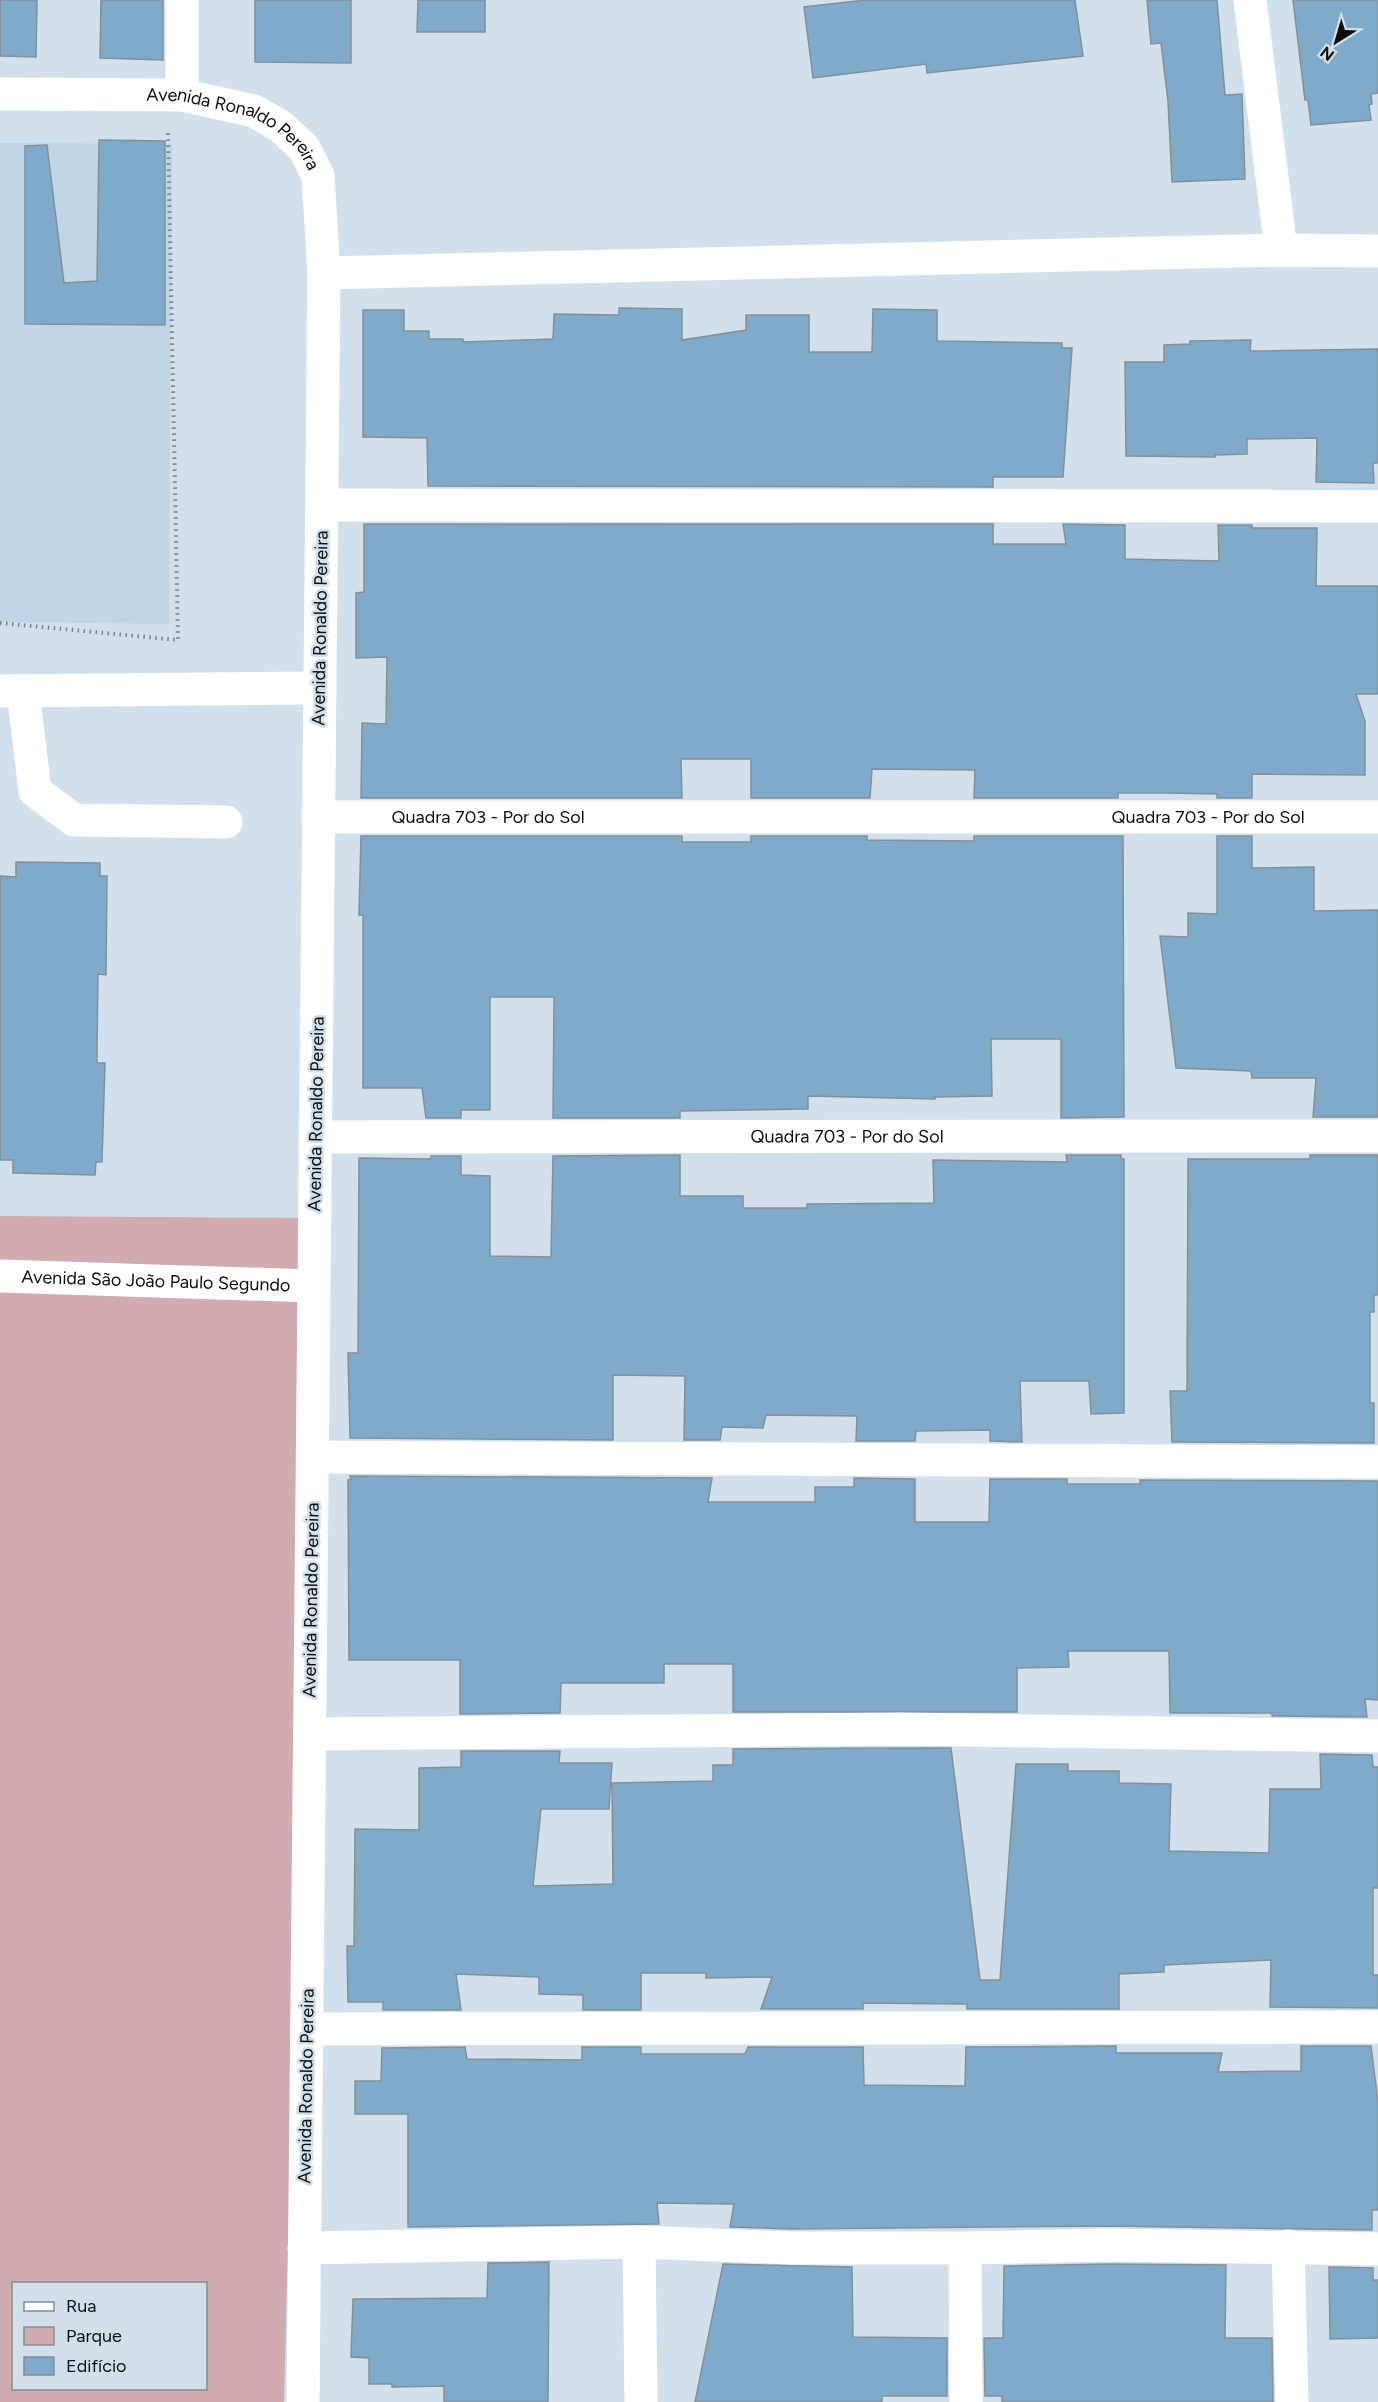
<svg xmlns="http://www.w3.org/2000/svg" width="1378" height="2402" viewBox="0 0 1378 2402" font-family="Figtree,sans-serif">
  <rect width="100%" height="100%" fill="#d2e0eb"/>
  <polygon fill="#c0d5e5" points="0,143 172,144 169,624 0,622"/>
  <path fill="#d0abb0" fill-rule="evenodd" d="M 0,1216 L 314,1218 L 284,2402 L 0,2402 ZM 14,2284 L 206,2284 L 206,2388 L 14,2388 Z"/>
  <g fill="#7faaca" stroke="#83909a" stroke-width="1.5">
    <polygon points="0,0 37,0 36,57 0,56"/>
    <polygon points="101,0 163,0 163,60 100,58"/>
    <polygon points="255,0 351,0 351,63 255,62"/>
    <polygon points="418,0 485,0 485,32 417,32"/>
    <polygon points="866,0 1075,0 1083,56 927,73 926,64 813,78 804,7"/>
    <polygon points="1147,0 1217,0 1225,95 1242,94 1245,179 1172,182 1168,101 1161,43 1151,44"/>
    <polygon points="1293,0 1378,0 1378,93 1371,94 1372,104 1369,105 1371,120 1311,125 1308,100 1305,100"/>
    <polygon points="99,140 165,141 165,325 25,324 25,146 47,145 64,283 97,281"/>
    <polygon points="619,308 682,309 682,340 746,330 746,315 809,315 809,352 872,352 873,309 937,310 937,341 1062,343 1062,348 1072,348 1063,477 993,477 993,487 428,486 427,438 363,437 363,310 404,310 404,331 429,331 429,339 463,339 463,342 553,339 554,314 619,315"/>
    <polygon points="1251,340 1250,351 1378,349 1378,463 1373,463 1374,483 1316,482 1317,438 1247,439 1247,454 1215,455 1215,457 1126,456 1125,362 1164,362 1164,345 1190,344 1190,341"/>
    <polygon points="364,524 993,524 993,544 1066,544 1063,524 1125,525 1125,559 1219,561 1218,525 1252,525 1252,528 1317,528 1316,586 1378,586 1378,694 1356,694 1365,721 1365,775 1252,774 1252,798 1217,798 1217,794 1167,793 1118,793 1118,798 974,798 975,770 872,769 870,798 751,798 751,759 681,759 682,798 361,798 362,723 386,724 387,657 356,658 356,593 364,592"/>
    <polygon points="361,836 682,836 682,842 751,842 751,836 867,836 867,840 974,841 974,836 1123,836 1124,1117 1061,1118 1061,1039 991,1039 992,1096 935,1097 935,1099 808,1096 808,1109 680,1111 680,1118 553,1118 554,997 490,997 490,1110 461,1110 461,1118 426,1118 422,1088 363,1088 363,915 359,915"/>
    <polygon points="1217,836 1252,836 1252,868 1314,867 1314,911 1378,910 1378,1117 1313,1117 1316,1078 1252,1078 1251,1071 1176,1068 1160,936 1188,937 1188,913 1217,914"/>
    <polygon points="16,862 100,863 100,876 107,876 106,975 98,974 97,1051 97,1063 105,1063 102,1162 96,1162 95,1175 13,1173 13,1160 0,1160 0,876 16,877"/>
    <polygon points="680,1155 680,1196 743,1196 743,1208 807,1208 807,1204 934,1203 933,1160 1067,1162 1066,1155 1121,1155 1121,1159 1124,1159 1124,1413 1091,1414 1089,1381 1020,1381 1022,1442 990,1441 990,1430 916,1431 915,1441 856,1441 857,1416 766,1415 763,1428 722,1427 720,1440 684,1440 685,1376 613,1375 613,1440 350,1438 348,1353 358,1353 359,1158 431,1159 431,1156 461,1156 461,1175 490,1176 490,1256 551,1257 553,1156"/>
    <polygon points="1310,1155 1378,1155 1378,1295 1374,1295 1374,1312 1370,1312 1370,1403 1374,1403 1374,1443 1172,1442 1170,1391 1187,1391 1188,1159 1310,1159"/>
    <polygon points="350,1476 712,1478 708,1502 815,1502 815,1487 854,1487 854,1478 915,1479 915,1522 989,1522 990,1479 1067,1479 1067,1484 1140,1484 1140,1480 1378,1481 1378,1700 1365,1699 1367,1717 1272,1716 1272,1713 1170,1713 1169,1651 1068,1651 1069,1667 1017,1668 1017,1712 733,1712 733,1664 664,1664 664,1683 561,1683 560,1713 460,1714 460,1660 349,1660 348,1480 351,1479"/>
    <polygon points="901,1748 951,1748 980,1980 1000,1980 1016,1764 1068,1764 1068,1771 1119,1771 1119,1783 1171,1784 1169,1851 1269,1853 1270,1789 1321,1789 1320,1754 1372,1755 1373,1767 1378,1767 1378,1888 1373,1888 1373,1975 1378,1975 1378,2008 1270,2007 1271,1960 1164,1965 1164,1972 1119,1974 1119,2009 967,2009 967,2004 863,2003 863,2009 761,2009 772,1977 706,1978 706,1973 641,1973 641,2010 583,2010 583,1995 539,1994 539,1977 456,1974 461,2010 383,2010 383,2002 348,2002 347,1946 354,1946 355,1829 419,1830 419,1768 461,1767 461,1751 560,1751 559,1763 612,1763 609,1809 541,1809 533,1886 613,1884 612,1783 713,1781 713,1765 733,1765 733,1749"/>
    <polygon points="1116,2046 1116,2053 1222,2053 1218,2072 1301,2071 1301,2046 1371,2046 1378,2102 1378,2210 1372,2210 1372,2230 1108,2226 792,2229 730,2227 734,2204 657,2203 659,2224 408,2227 408,2114 355,2114 355,2081 381,2081 382,2048 465,2047 467,2059 582,2060 582,2047 641,2047 641,2054 745,2054 748,2047 863,2047 864,2085 965,2086 966,2047"/>
    <polygon points="549,2262 548,2402 444,2402 444,2386 392,2387 392,2384 369,2384 369,2358 351,2357 353,2299 487,2298 488,2263"/>
    <polygon points="723,2264 852,2267 853,2337 947,2338 947,2396 882,2396 882,2402 695,2402"/>
    <polygon points="1108,2264 1226,2265 1225,2338 1272,2338 1273,2402 1002,2402 1002,2396 985,2396 984,2338 1003,2338 1004,2266"/>
    <polygon points="1329,2267 1373,2268 1373,2280 1378,2280 1378,2338 1330,2339"/>
  </g>
  <g fill="none" stroke-linecap="round" stroke-linejoin="round">
    <polyline stroke="#778188" stroke-width="4" stroke-dasharray="1.5 4.5" stroke-linecap="butt" points="0,623 178,640 168,132"/>
    <g stroke="#fff" stroke-width="33">
      <polyline points="1250,0 1281,250"/>
      <path id="s1" d="M 0,94 L 182,95 L 254,111 L 280,126 L 304,148 L 318,176 L 324,273 L 303,2402"/>
      <polyline points="182,95 182,0"/>
      <polyline points="324,273 1281,250 1378,251"/>
      <polyline points="322,505 1378,506"/>
      <polyline points="0,691 320,688"/>
      <polyline points="23,691 35,791 74,820 226,822"/>
      <path id="s2" d="M 318,817 L 1378,817"/>
      <path id="s3" d="M 316,1137 L 1378,1136"/>
      <path id="s4" d="M 0,1276 L 313,1286"/>
      <polyline points="313,1457 1378,1462"/>
      <polyline points="310,1734 901,1729 1378,1736"/>
      <polyline points="307,2029 1378,2027"/>
      <polyline points="639,2242 641,2402"/>
      <polyline points="1288,2246 1292,2402"/>
      <polyline points="304,2248 639,2242 792,2248 965,2248 1108,2245 1378,2249"/>
      <polyline points="965,2248 966,2402"/>
    </g>
  </g>
  <g text-anchor="middle" dominant-baseline="central" stroke-width="5" stroke-linejoin="round" paint-order="stroke">
    <g font-size="18" fill="#090e11" stroke="#d2e0eb">
      <text stroke="none"><textPath href="#s1" startOffset="244">Avenida Ronaldo Pereira</textPath></text>
      <text transform="translate(320 628) rotate(-89)">Avenida Ronaldo Pereira</text>
      <text stroke="none"><textPath href="#s2" startOffset="170">Quadra 703 - Por do Sol</textPath></text>
      <text stroke="none"><textPath href="#s2" startOffset="890">Quadra 703 - Por do Sol</textPath></text>
      <text transform="translate(316 1114) rotate(-89)">Avenida Ronaldo Pereira</text>
      <text stroke="none"><textPath href="#s3" startOffset="531">Quadra 703 - Por do Sol</textPath></text>
      <text stroke="none"><textPath href="#s4" startOffset="156">Avenida São João Paulo Segundo</textPath></text>
      <text transform="translate(311 1600) rotate(-89)">Avenida Ronaldo Pereira</text>
      <text transform="translate(306 2086) rotate(-89)">Avenida Ronaldo Pereira</text>
    </g>
  </g>
  <rect x="12" y="2282" width="195" height="108" fill="#d2e0eb" stroke="#828c94" stroke-width="1.5"/>
  <rect x="24" y="2302" width="30" height="9" fill="#ffffff" stroke="#828c94" stroke-width="1.5"/>
  <text x="66" y="2312" font-size="18" fill="#090e11">Rua</text>
  <rect x="24" y="2327" width="30" height="18" fill="#d0abb0" stroke="#828c94" stroke-width="1.5"/>
  <text x="66" y="2342" font-size="18" fill="#090e11">Parque</text>
  <rect x="24" y="2357" width="30" height="18" fill="#7faaca" stroke="#828c94" stroke-width="1.5"/>
  <text x="66" y="2372" font-size="18" fill="#090e11">Edifício</text>
  <g transform="translate(1336 42) rotate(217)" stroke="#d2e0eb" stroke-width="4.5" paint-order="stroke">
  <path d="M0-4.5L10 22L0 15L-10 22Z" fill="#090e11"/>
  <text y="-9" font-size="16" font-weight="bold" text-anchor="middle" fill="#090e11">N</text>
  </g>
</svg>
